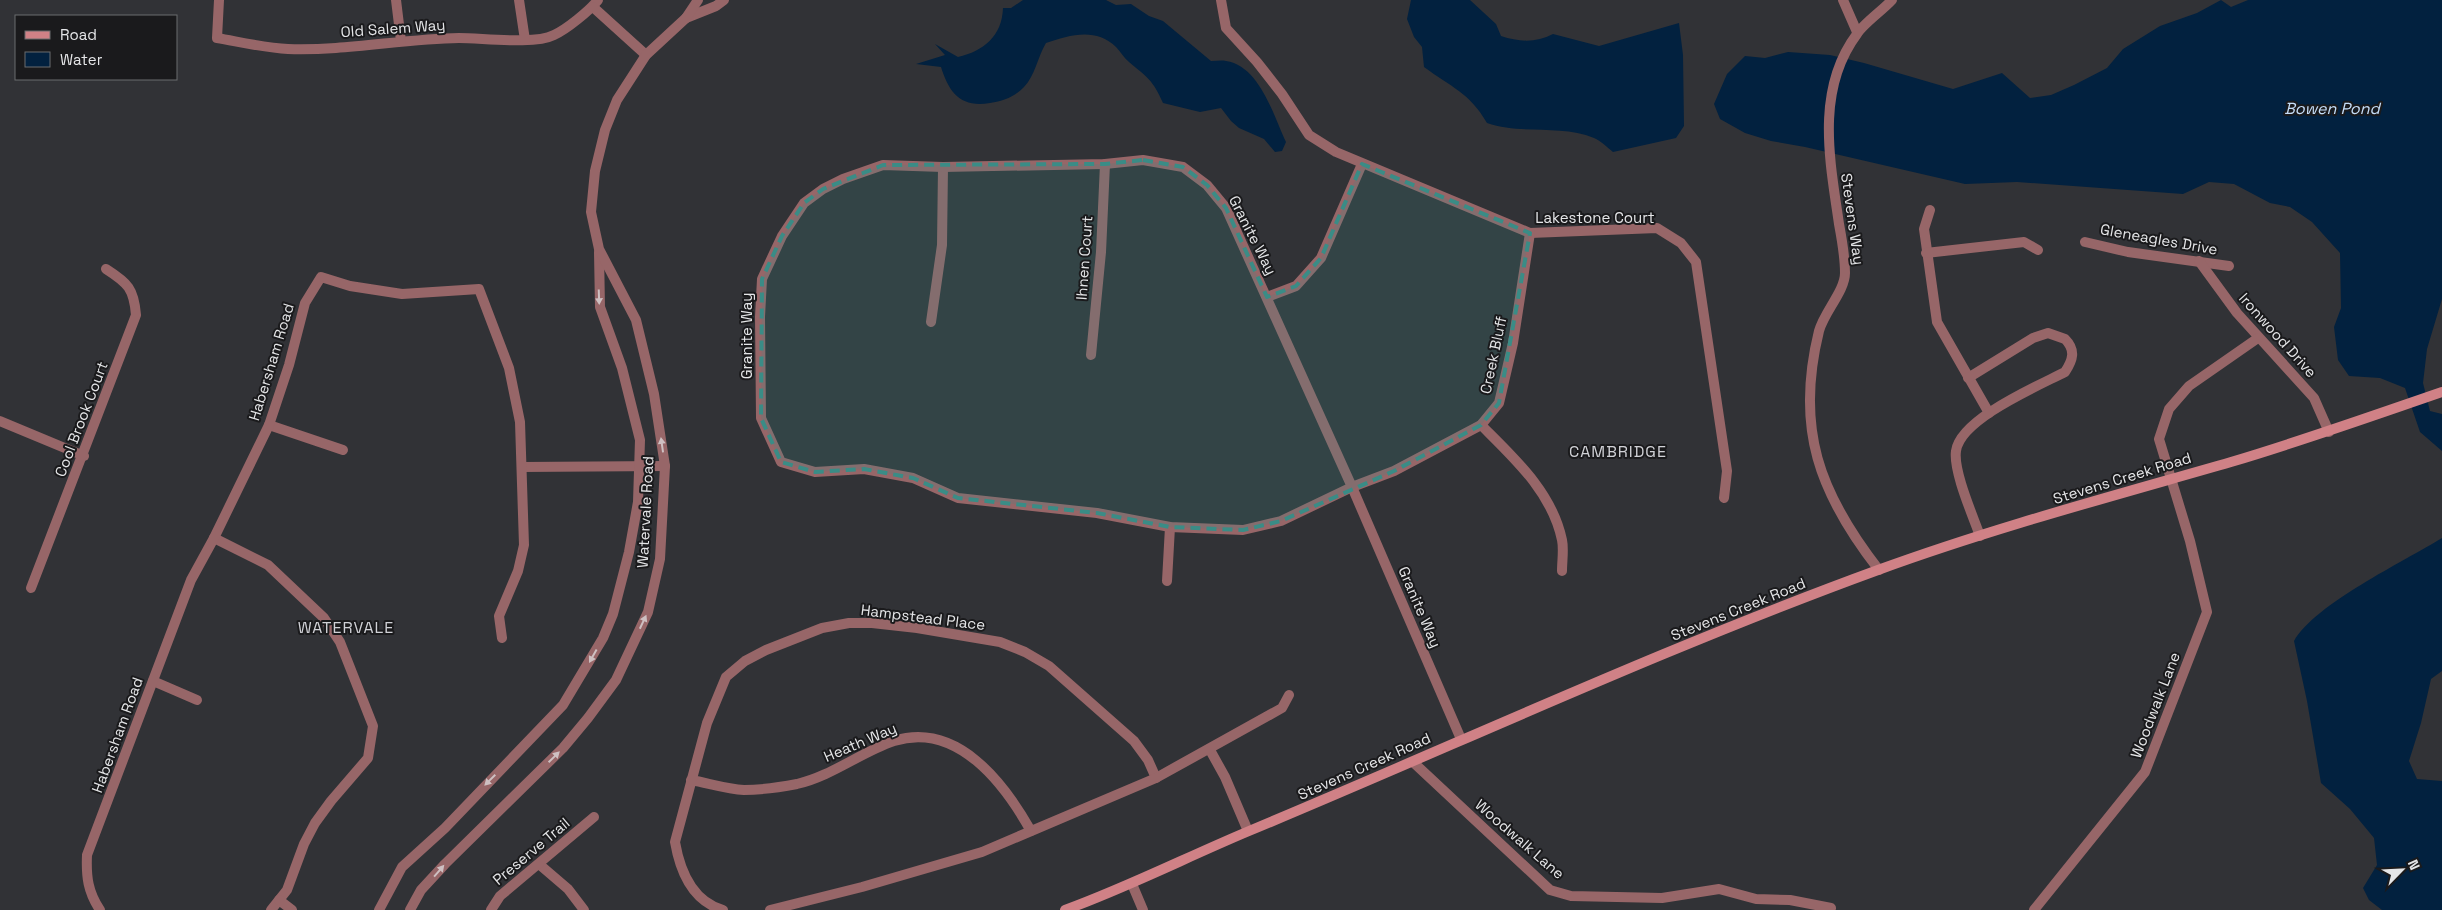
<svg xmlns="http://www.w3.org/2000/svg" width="2442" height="910" viewBox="0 0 2442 910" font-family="'Space Grotesk',sans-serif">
  <rect width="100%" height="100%" fill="#313236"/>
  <g fill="#02213f">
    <path d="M 1023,0 L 1106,0 L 1116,5 L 1131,4 L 1149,16 L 1163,21 L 1211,61 C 1216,61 1222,60 1226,61 C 1260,66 1274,117 1286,142 L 1282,151 L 1275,152 L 1264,139 L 1239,128 L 1231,121 L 1221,108 L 1200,112 L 1163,103 C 1153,80 1147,77 1129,62 C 1124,58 1121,52 1116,47 C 1096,27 1069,35 1046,43 C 1038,56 1035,76 1024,87 C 1014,97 1004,101 990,103 C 961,108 949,93 941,67 L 916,64 L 945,55 L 935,44 L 958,57 C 984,51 1002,36 1003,8 L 1011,8 Z"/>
    <path d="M 1411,0 L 1470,0 L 1496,24 L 1501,36 C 1519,42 1536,43 1553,34 L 1599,46 L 1679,23 L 1683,55 L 1684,126 L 1676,138 L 1613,152 C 1607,147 1601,141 1594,138 C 1561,124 1521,135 1487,123 C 1470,93 1451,87 1424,67 L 1422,47 L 1414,37 L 1407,19 Z"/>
    <polygon points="2221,0 2231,7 2248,0 2442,0 2442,299 2427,349 2423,383 2430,411 2442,414 2442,451 2420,432 2405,388 2380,378 2349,376 2338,360 2334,327 2341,308 2340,253 2312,222 2290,207 2270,203 2234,184 2209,182 2183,194 2017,182 1965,184 1805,147 1771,141 1745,133 1720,119 1714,104 1727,74 1745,56 1765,58 1788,52 1830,55 1864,63 1953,89 2002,73 2030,98 2051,95 2074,85 2107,68 2123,49 2160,26 2197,13"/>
    <path d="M 2442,538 L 2442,671 L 2431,679 L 2421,723 L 2409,761 L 2417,779 L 2442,781 L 2442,910 L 2382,910 L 2369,900 L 2363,888 L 2377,865 L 2374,838 L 2350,809 L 2321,783 L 2307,701 L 2294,641 C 2315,604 2403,562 2442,538 Z"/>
  </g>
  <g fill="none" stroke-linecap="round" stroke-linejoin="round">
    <g stroke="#976668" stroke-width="10">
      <path d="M 219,0 L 217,38 C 240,42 265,48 288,49 C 345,51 402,39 459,38 C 483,38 534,45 554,35 C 567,29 589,11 598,0"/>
      <polyline points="396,0 401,41"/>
      <polyline points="519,0 525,40"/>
      <polyline points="1221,0 1226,28 1257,62 1282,94 1309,135 1336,152 1530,233 1657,228 1681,243 1696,262 1727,471 1724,498"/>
      <polyline points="1843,0 1857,32"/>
      <polyline points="593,7 646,55"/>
      <polyline points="686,18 716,6 724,0"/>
      <polyline points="1930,210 1924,229 1937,322 1989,413"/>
      <polyline points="2085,242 2128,252 2229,266"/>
      <polyline points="1926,253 2024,242 2038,250"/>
      <polyline points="2199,261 2237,313 2314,398 2329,432"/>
      <polyline points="1267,297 1296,286 1321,258 1362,164"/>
      <polyline points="931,322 942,245 943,167"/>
      <polyline points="1091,355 1101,252 1105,164"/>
      <path d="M 1968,378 L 2033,338 L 2048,333 L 2065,339 C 2076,350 2073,360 2065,372 C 2038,386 1960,419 1956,451 C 1953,471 1973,516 1980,536"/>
      <polyline points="0,421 84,456"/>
      <polyline points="269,425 343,450"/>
      <path d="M 1481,425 C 1514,458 1552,492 1562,540 C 1564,549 1562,561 1562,571"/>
      <polyline points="522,467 665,466"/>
      <polyline points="214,538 268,565 324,618 340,642 373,726 368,758 331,801 315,823 304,844 287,890 271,910"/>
      <path d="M 1879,570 C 1819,493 1795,428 1819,331 C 1824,312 1845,291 1845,273 C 1845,257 1842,240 1839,224 C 1830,161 1815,90 1857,34 C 1863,24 1883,10 1892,0"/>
      <polyline points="1167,581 1170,527"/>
      <path d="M 31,588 L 136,315 C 134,289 128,283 106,269"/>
      <polyline points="153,681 197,700"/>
      <polyline points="1461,739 1352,487 1226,208 1207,185 1183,167 1143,160 1105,164 943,167 883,165 843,179 823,189 804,203 782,236 762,279 760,317 761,418 781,462 815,472 864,469 913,478 958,498 1097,513 1170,527 1243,530 1281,521 1352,487 1394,471 1481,425 1499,403 1513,343 1530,233"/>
      <polyline points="1210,750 1225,777 1248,831"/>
      <polyline points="1413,762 1550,890 1571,896 1662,898 1719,889 1756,899 1790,900 1831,908"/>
      <path d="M 691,780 C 708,783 727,789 744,790 C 760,790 781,787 797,784 C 832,776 861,752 894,741 C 957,721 1004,783 1031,831"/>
      <polyline points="540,865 568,889 584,910"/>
      <polyline points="1132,884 1143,910"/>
      <polyline points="279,900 292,910"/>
      <path d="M 100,910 C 88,892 86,877 87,855 L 191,580 L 214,538 L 269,425 L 289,365 L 305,303 L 321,277 L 350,286 L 402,294 L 479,289 L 509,368 L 520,422 L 524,545 L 518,571 L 499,616 L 502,638"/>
      <polyline points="379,910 402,867 445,828 563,705 603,638 613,614 629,552 638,502 640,440 622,368 600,307 599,252"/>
      <polyline points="410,910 421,890 445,864 563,748 588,718 616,680 648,612 660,559 665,466 654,394 636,320 599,249 591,212 595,171 605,130 617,100 646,55 686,18 698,0"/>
      <polyline points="491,910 500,896 594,817"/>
      <path d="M 723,910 C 692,901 680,871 675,842 L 707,723 L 726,677 L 745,661 L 766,650 L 822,628 L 849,623 L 872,623 L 917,628 L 1000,642 L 1025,652 L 1049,666 L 1134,741 L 1148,760 L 1156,778"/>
      <polyline points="770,910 862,887 982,852 1156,778 1282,708 1289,695"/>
      <polyline points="2034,910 2145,772 2207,612 2190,541 2159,439 2169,409 2189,386 2258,338"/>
    </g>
    <path stroke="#d08186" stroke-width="10" d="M 1065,910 C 1128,887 1187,857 1249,831 C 1458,744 1664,648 1878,570 C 1993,528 2113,496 2231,462 C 2302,441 2372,416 2442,392"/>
  </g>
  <defs><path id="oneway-solid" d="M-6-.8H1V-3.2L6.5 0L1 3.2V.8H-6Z" transform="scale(1.25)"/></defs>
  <g fill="#cec0c2">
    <use href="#oneway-solid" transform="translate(599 297) rotate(88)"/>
    <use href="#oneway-solid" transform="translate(662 445) rotate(-98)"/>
    <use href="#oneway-solid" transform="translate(643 622) rotate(-65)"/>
    <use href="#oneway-solid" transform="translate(593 656) rotate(119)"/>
    <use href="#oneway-solid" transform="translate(554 757) rotate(-44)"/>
    <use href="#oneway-solid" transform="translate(490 780) rotate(135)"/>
    <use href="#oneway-solid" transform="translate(439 871) rotate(-49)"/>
  </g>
  <path fill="#3a8c86" fill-opacity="0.2" stroke="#3a8c86" stroke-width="4" stroke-dasharray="10 6" stroke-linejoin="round" d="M 1143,160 L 1183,167 L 1207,185 L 1226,208 L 1267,297 L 1296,286 L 1321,258 L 1362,164 L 1530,233 L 1499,403 L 1481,425 L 1394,471 L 1281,521 L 1243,530 L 1170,527 L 1097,513 L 958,498 L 913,478 L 864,469 L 815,472 L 781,462 L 761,418 L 762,279 L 782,236 L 804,203 L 823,189 L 883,165 L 1105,164 Z"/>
  <g text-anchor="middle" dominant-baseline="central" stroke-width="4" stroke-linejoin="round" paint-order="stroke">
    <g font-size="15" fill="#e5e6e8" stroke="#1a1a1c">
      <text transform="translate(393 28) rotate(-4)">Old Salem Way</text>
      <text x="1595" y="217">Lakestone Court</text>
      <text transform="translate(1853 219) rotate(82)">Stevens Way</text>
      <text transform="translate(1253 235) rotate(63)">Granite Way</text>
      <text transform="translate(2159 239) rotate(10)">Gleneagles Drive</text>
      <text transform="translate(1084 258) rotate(-86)">Ihnen Court</text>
      <text transform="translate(2278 335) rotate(48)">Ironwood Drive</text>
      <text transform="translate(746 336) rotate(-90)">Granite Way</text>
      <text transform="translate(1493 355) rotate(-78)">Creek Bluff</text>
      <text transform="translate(271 362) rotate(-73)">Habersham Road</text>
      <text transform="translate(81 419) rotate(-69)">Cool Brook Court</text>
      <text transform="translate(2122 478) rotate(-17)">Stevens Creek Road</text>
      <text transform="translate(645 512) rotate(-87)">Watervale Road</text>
      <text transform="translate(1420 607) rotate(67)">Granite Way</text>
      <text transform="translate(1738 609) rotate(-22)">Stevens Creek Road</text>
      <text transform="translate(923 617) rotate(7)">Hampstead Place</text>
      <text transform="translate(2155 705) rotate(-69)">Woodwalk Lane</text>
      <text transform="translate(117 735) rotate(-70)">Habersham Road</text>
      <text transform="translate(860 742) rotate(-23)">Heath Way</text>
      <text transform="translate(1364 766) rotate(-24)">Stevens Creek Road</text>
      <text transform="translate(1520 839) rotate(41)">Woodwalk Lane</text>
      <text transform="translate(531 851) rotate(-40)">Preserve Trail</text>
    </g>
    <g font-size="16" font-style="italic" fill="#c5def9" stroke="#1a1a1c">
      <text x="2332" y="108">Bowen Pond</text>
    </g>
    <g font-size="16" letter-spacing="1" fill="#d0d1d6" stroke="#1a1a1c">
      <text x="1618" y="451">CAMBRIDGE</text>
      <text x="346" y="627">WATERVALE</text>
    </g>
  </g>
  <rect x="15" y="15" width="162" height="65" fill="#1a1a1c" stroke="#6b6c6e"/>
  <rect x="25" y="31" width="25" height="8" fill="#d08186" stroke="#6b6c6e"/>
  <text x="60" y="40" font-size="15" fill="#e5e6e8">Road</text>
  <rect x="25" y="52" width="25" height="15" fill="#02213f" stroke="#6b6c6e"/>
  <text x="60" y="65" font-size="15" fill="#e5e6e8">Water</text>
  <g transform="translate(2402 870) rotate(66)" stroke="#1a1a1c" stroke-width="4" paint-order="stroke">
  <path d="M0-4L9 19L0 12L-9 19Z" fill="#e5e6e8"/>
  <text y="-8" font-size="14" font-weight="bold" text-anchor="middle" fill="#e5e6e8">N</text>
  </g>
</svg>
